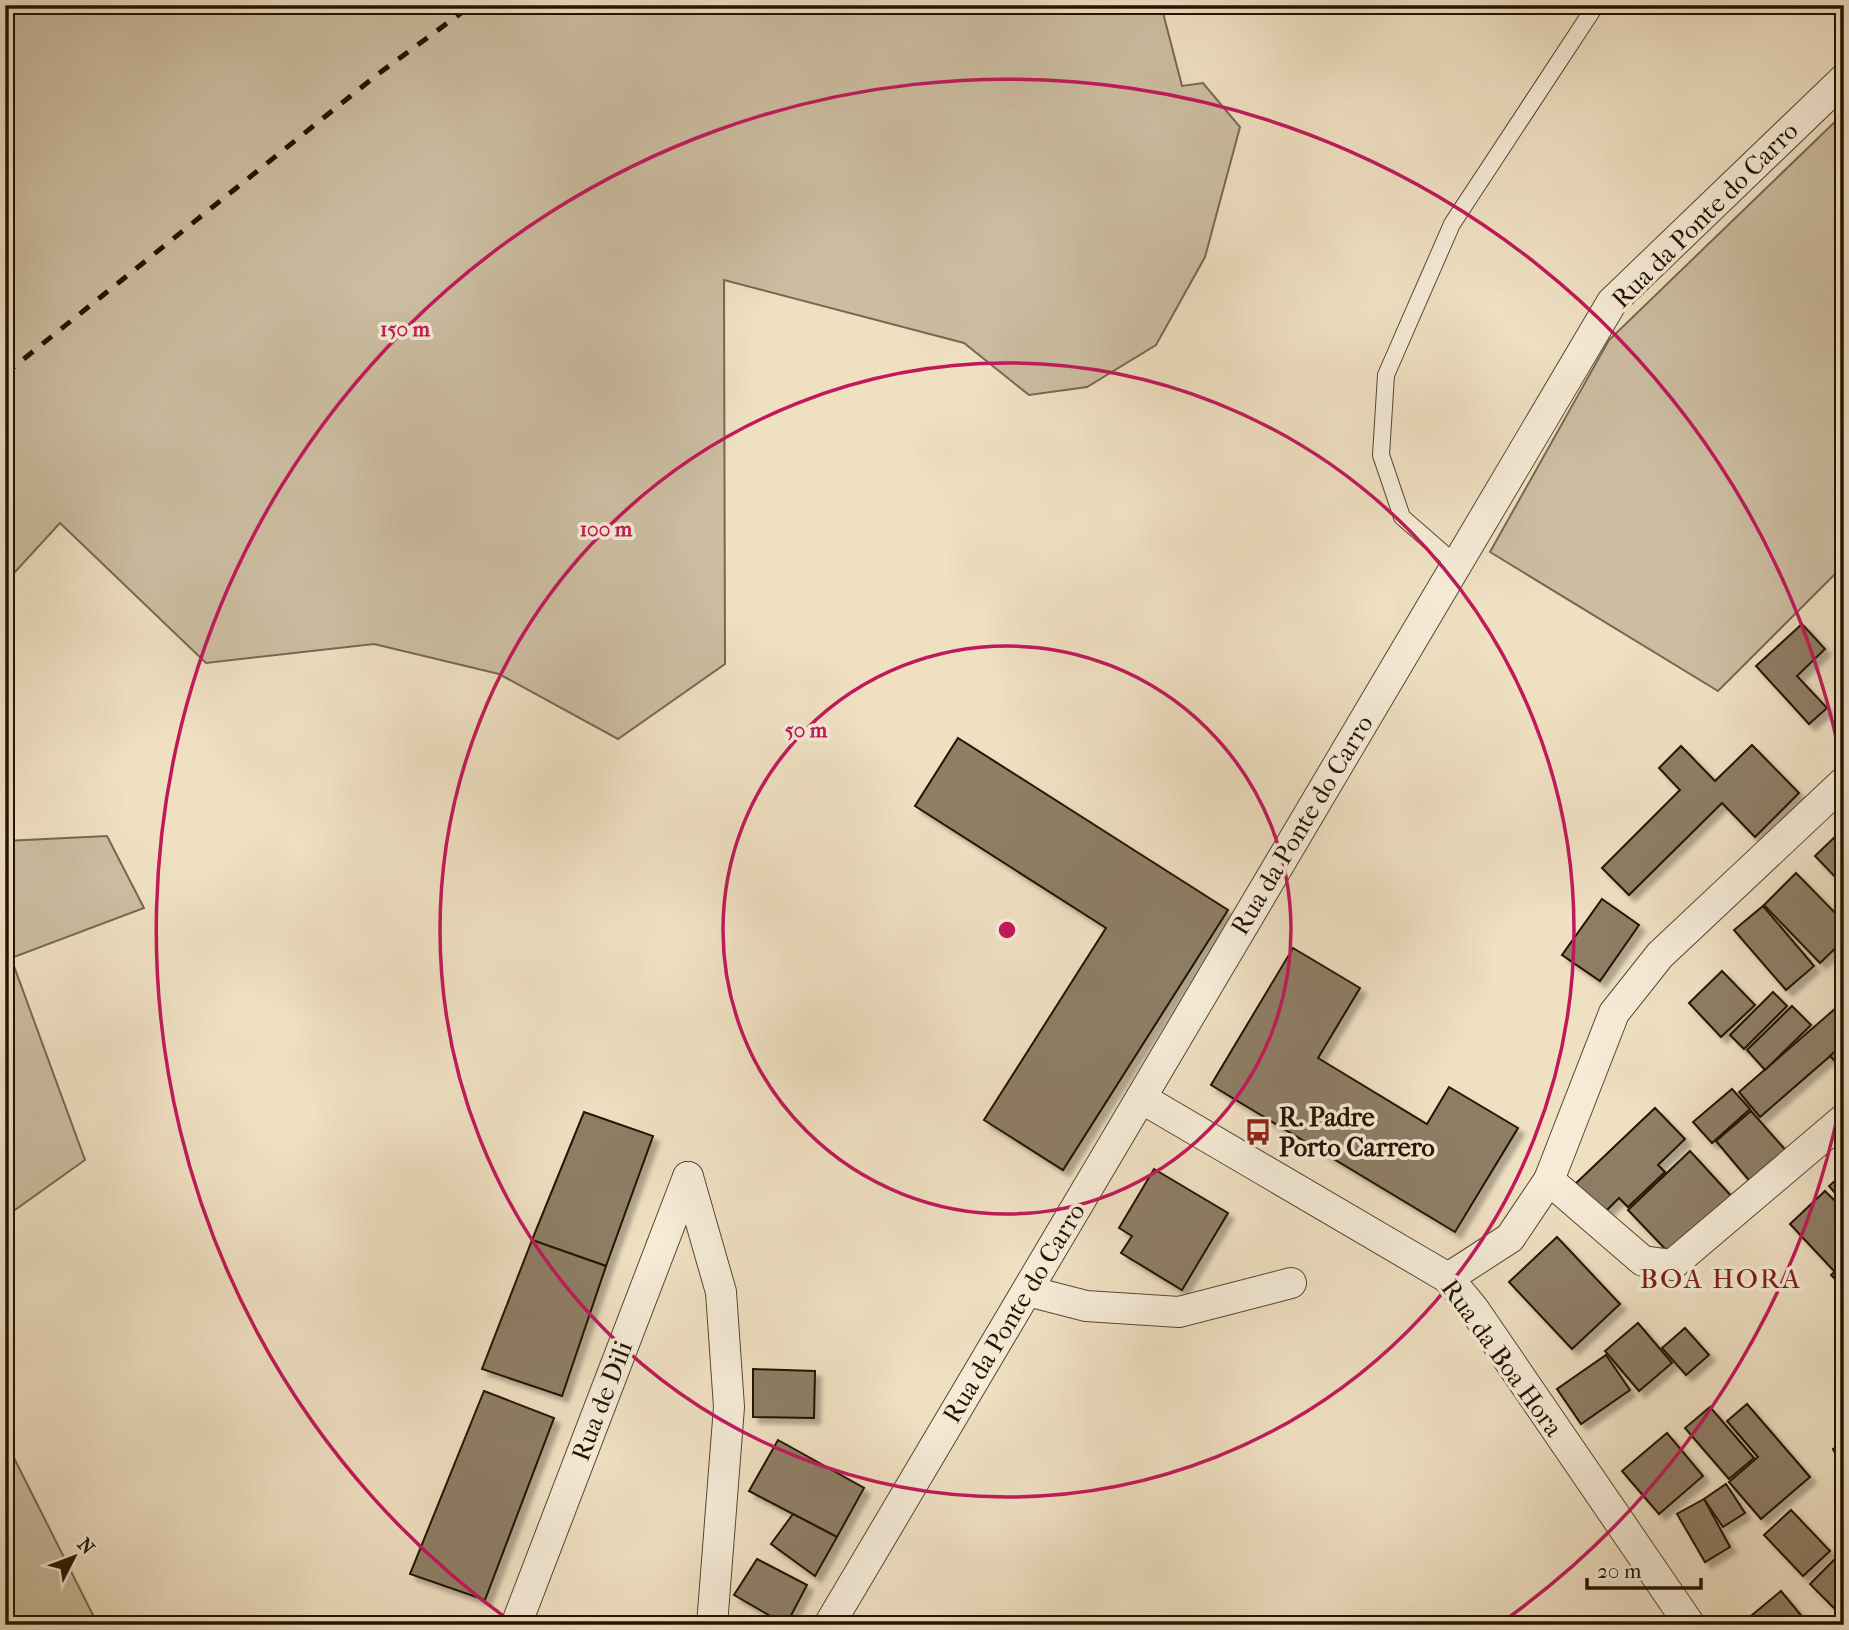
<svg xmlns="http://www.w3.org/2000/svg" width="1849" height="1630" viewBox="0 0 1849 1630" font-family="'IM FELL French Canon',serif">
  <defs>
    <filter id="shadow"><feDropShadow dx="6" dy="6" stdDeviation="2" flood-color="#0004"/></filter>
  </defs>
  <rect width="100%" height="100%" fill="#efe0c2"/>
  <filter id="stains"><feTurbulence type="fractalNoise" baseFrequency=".00286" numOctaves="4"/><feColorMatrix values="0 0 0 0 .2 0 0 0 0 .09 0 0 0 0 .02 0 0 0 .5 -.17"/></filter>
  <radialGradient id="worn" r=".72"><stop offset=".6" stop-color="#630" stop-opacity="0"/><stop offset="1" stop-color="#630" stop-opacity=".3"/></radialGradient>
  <g fill="#ccbda1" stroke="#786852" stroke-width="2">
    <polygon points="5,5 1161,5 1182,86 1203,83 1240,127 1205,257 1156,345 1087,387 1029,395 964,343 724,280 725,664 618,739 499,674 374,644 206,663 60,523 5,583"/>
    <polygon points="1844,113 1844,565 1718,691 1490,552 1609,340"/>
    <polygon points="107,836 144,908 11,958 85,1160 5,1217 5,841"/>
    <polygon points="5,1443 11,1452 98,1625 5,1625"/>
  </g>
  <g fill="#8e7e66" stroke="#241302" stroke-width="2" filter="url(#shadow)">
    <polygon points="1802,624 1825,649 1797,676 1827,708 1809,724 1756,666"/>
    <polygon points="958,738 1228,910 1063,1170 984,1120 1106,928 915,806"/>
    <polygon points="1752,745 1799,793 1755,837 1722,803 1629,895 1602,868 1680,790 1659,768 1681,746 1715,781"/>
    <polygon points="1844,828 1844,886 1815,856"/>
    <polygon points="1796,873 1844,922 1844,940 1820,963 1764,905"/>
    <polygon points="1602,899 1639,925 1600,981 1562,955"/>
    <polygon points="1763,906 1814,966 1786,990 1734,930"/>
    <polygon points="1293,948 1360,988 1318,1058 1427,1124 1449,1087 1518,1128 1455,1232 1211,1085"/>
    <polygon points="1722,971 1755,1005 1721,1037 1689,1003"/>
    <polygon points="1773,992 1787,1006 1744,1049 1730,1035"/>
    <polygon points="1844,1001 1844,1044 1760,1117 1739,1092"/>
    <polygon points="1792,1006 1811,1025 1765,1070 1747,1050"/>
    <polygon points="1844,1043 1844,1071 1830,1056"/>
    <polygon points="1732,1089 1750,1109 1712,1143 1693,1122"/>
    <polygon points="1655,1108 1685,1139 1658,1165 1665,1172 1628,1207 1619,1198 1602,1215 1574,1185"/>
    <polygon points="1751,1111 1789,1154 1753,1185 1716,1141"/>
    <polygon points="584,1112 653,1136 606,1266 532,1240"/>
    <polygon points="1690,1151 1734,1199 1671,1255 1628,1210"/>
    <polygon points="1154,1169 1228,1213 1182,1290 1121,1253 1132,1236 1119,1228"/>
    <polygon points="1844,1173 1844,1203 1829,1186"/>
    <polygon points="1825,1191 1844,1210 1844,1261 1834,1271 1790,1224"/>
    <polygon points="1557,1237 1620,1304 1572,1349 1509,1282"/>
    <polygon points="532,1240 606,1266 562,1396 482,1369"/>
    <polygon points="1844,1263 1844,1288 1831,1275"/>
    <polygon points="1638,1323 1672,1363 1639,1391 1605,1351"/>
    <polygon points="1685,1328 1709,1355 1686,1375 1662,1348"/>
    <polygon points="1606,1355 1630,1390 1581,1424 1557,1389"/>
    <polygon points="753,1369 815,1371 814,1418 753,1417"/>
    <polygon points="484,1391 554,1418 485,1600 410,1574"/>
    <polygon points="1747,1404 1810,1477 1761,1519 1729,1482 1758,1457 1727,1421"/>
    <polygon points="1710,1407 1754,1458 1729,1479 1685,1428"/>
    <polygon points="1667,1433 1703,1476 1659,1514 1622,1471"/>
    <polygon points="778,1440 864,1488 837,1537 749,1491"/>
    <polygon points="1844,1444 1844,1468 1842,1468 1833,1449"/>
    <polygon points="1726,1484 1745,1513 1723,1527 1704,1499"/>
    <polygon points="1704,1499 1730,1547 1705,1562 1677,1514"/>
    <polygon points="1791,1510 1830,1551 1803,1576 1764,1535"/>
    <polygon points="793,1514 837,1537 815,1576 771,1544"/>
    <polygon points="757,1559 807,1585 786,1625 734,1595"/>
    <polygon points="1834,1560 1844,1570 1844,1618 1810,1584"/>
    <polygon points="1781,1591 1809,1625 1740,1625"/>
  </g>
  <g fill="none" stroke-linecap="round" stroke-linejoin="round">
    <defs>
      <polyline id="lane" points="1457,565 1402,517 1381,455 1386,375 1452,224 1596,5"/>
      <g id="street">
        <polyline points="1141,1098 1448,1278 1473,1308 1690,1625"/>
        <polyline points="688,1177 721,1292 729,1407 712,1625"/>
        <polyline points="1549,1180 1614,1013 1660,955 1844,782"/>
        <polyline points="1448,1278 1510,1238 1549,1180 1643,1261 1672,1265 1844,1119"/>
        <polyline points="1028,1291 1086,1306 1179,1312 1291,1283"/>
        <polyline points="516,1625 688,1177"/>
        <polyline points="829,1625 1612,302 1844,79"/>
      </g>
    </defs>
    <use href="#lane" stroke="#574632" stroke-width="18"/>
    <use href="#street" stroke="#574632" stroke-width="32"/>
    <use href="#lane" stroke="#f5ebd7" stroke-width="16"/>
    <use href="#street" stroke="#f5ebd7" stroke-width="30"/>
    <polyline stroke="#241302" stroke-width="5" stroke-dasharray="12 12" stroke-linecap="butt" points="5,374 378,74 472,5"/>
  </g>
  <g fill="none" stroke="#c2185b" stroke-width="3.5">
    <circle cx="1007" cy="930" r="284"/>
    <circle cx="1007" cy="930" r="567"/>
    <path d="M1844 1085A851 851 0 0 1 1501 1623M513 1623A851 851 0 1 1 1844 775"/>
  </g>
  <defs>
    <symbol id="bus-bare" viewBox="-9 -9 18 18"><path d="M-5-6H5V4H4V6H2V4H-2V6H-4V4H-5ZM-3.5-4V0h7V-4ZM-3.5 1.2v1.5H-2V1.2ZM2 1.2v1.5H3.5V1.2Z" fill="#8f2418" stroke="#f5ebd7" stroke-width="2.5" paint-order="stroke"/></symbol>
  </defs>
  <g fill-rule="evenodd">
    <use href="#bus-bare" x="1239" y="1113" width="38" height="38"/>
  </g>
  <g text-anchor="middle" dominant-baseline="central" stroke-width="7" stroke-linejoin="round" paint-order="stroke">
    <g font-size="26" fill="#241302" stroke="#f5ebd7">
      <text transform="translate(1705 215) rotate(-45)">Rua da Ponte do Carro</text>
      <text transform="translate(1302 825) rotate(-59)">Rua da Ponte do Carro</text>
      <text transform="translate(1014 1313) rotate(-59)">Rua da Ponte do Carro</text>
      <text transform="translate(1502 1358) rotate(54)">Rua da Boa Hora</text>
      <text transform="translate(602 1401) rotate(-69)">Rua de Dili</text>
    </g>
    <g font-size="26" font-weight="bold" fill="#241302" stroke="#f5ebd7" text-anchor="start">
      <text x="1279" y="1117">R. Padre<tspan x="1279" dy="30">Porto Carrero</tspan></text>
    </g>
    <g font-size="28" letter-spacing="2" fill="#7a1f14" stroke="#f5ebd7">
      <text x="1721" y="1278">BOA HORA</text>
    </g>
  </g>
  <circle cx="1007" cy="930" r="10" fill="#c2185b" stroke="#f5ebd7" stroke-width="3.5"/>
  <g font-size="21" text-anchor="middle" font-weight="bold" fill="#c2185b" stroke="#f5ebd7" stroke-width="7" stroke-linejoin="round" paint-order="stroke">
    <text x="405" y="336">150 m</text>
    <text x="606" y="536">100 m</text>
    <text x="806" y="737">50 m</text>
  </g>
  <rect width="1849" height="1630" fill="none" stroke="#efe0c2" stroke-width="28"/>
  <rect x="7" y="7" width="1835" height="1616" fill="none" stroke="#241302" stroke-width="3.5"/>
  <rect x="14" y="14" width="1821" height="1602" fill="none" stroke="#241302" stroke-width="2"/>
  <g transform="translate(74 1557) rotate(48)" stroke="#f5ebd7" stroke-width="5" paint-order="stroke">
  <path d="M0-5L12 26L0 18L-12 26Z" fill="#241302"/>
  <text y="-10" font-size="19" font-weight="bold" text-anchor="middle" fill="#241302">N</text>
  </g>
  <path d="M1587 1578v10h114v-10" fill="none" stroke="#241302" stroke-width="3.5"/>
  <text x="1597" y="1578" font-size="21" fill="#241302" stroke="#f5ebd7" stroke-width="5" paint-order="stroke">20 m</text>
  <rect width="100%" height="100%" filter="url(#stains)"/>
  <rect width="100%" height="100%" fill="url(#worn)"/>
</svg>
